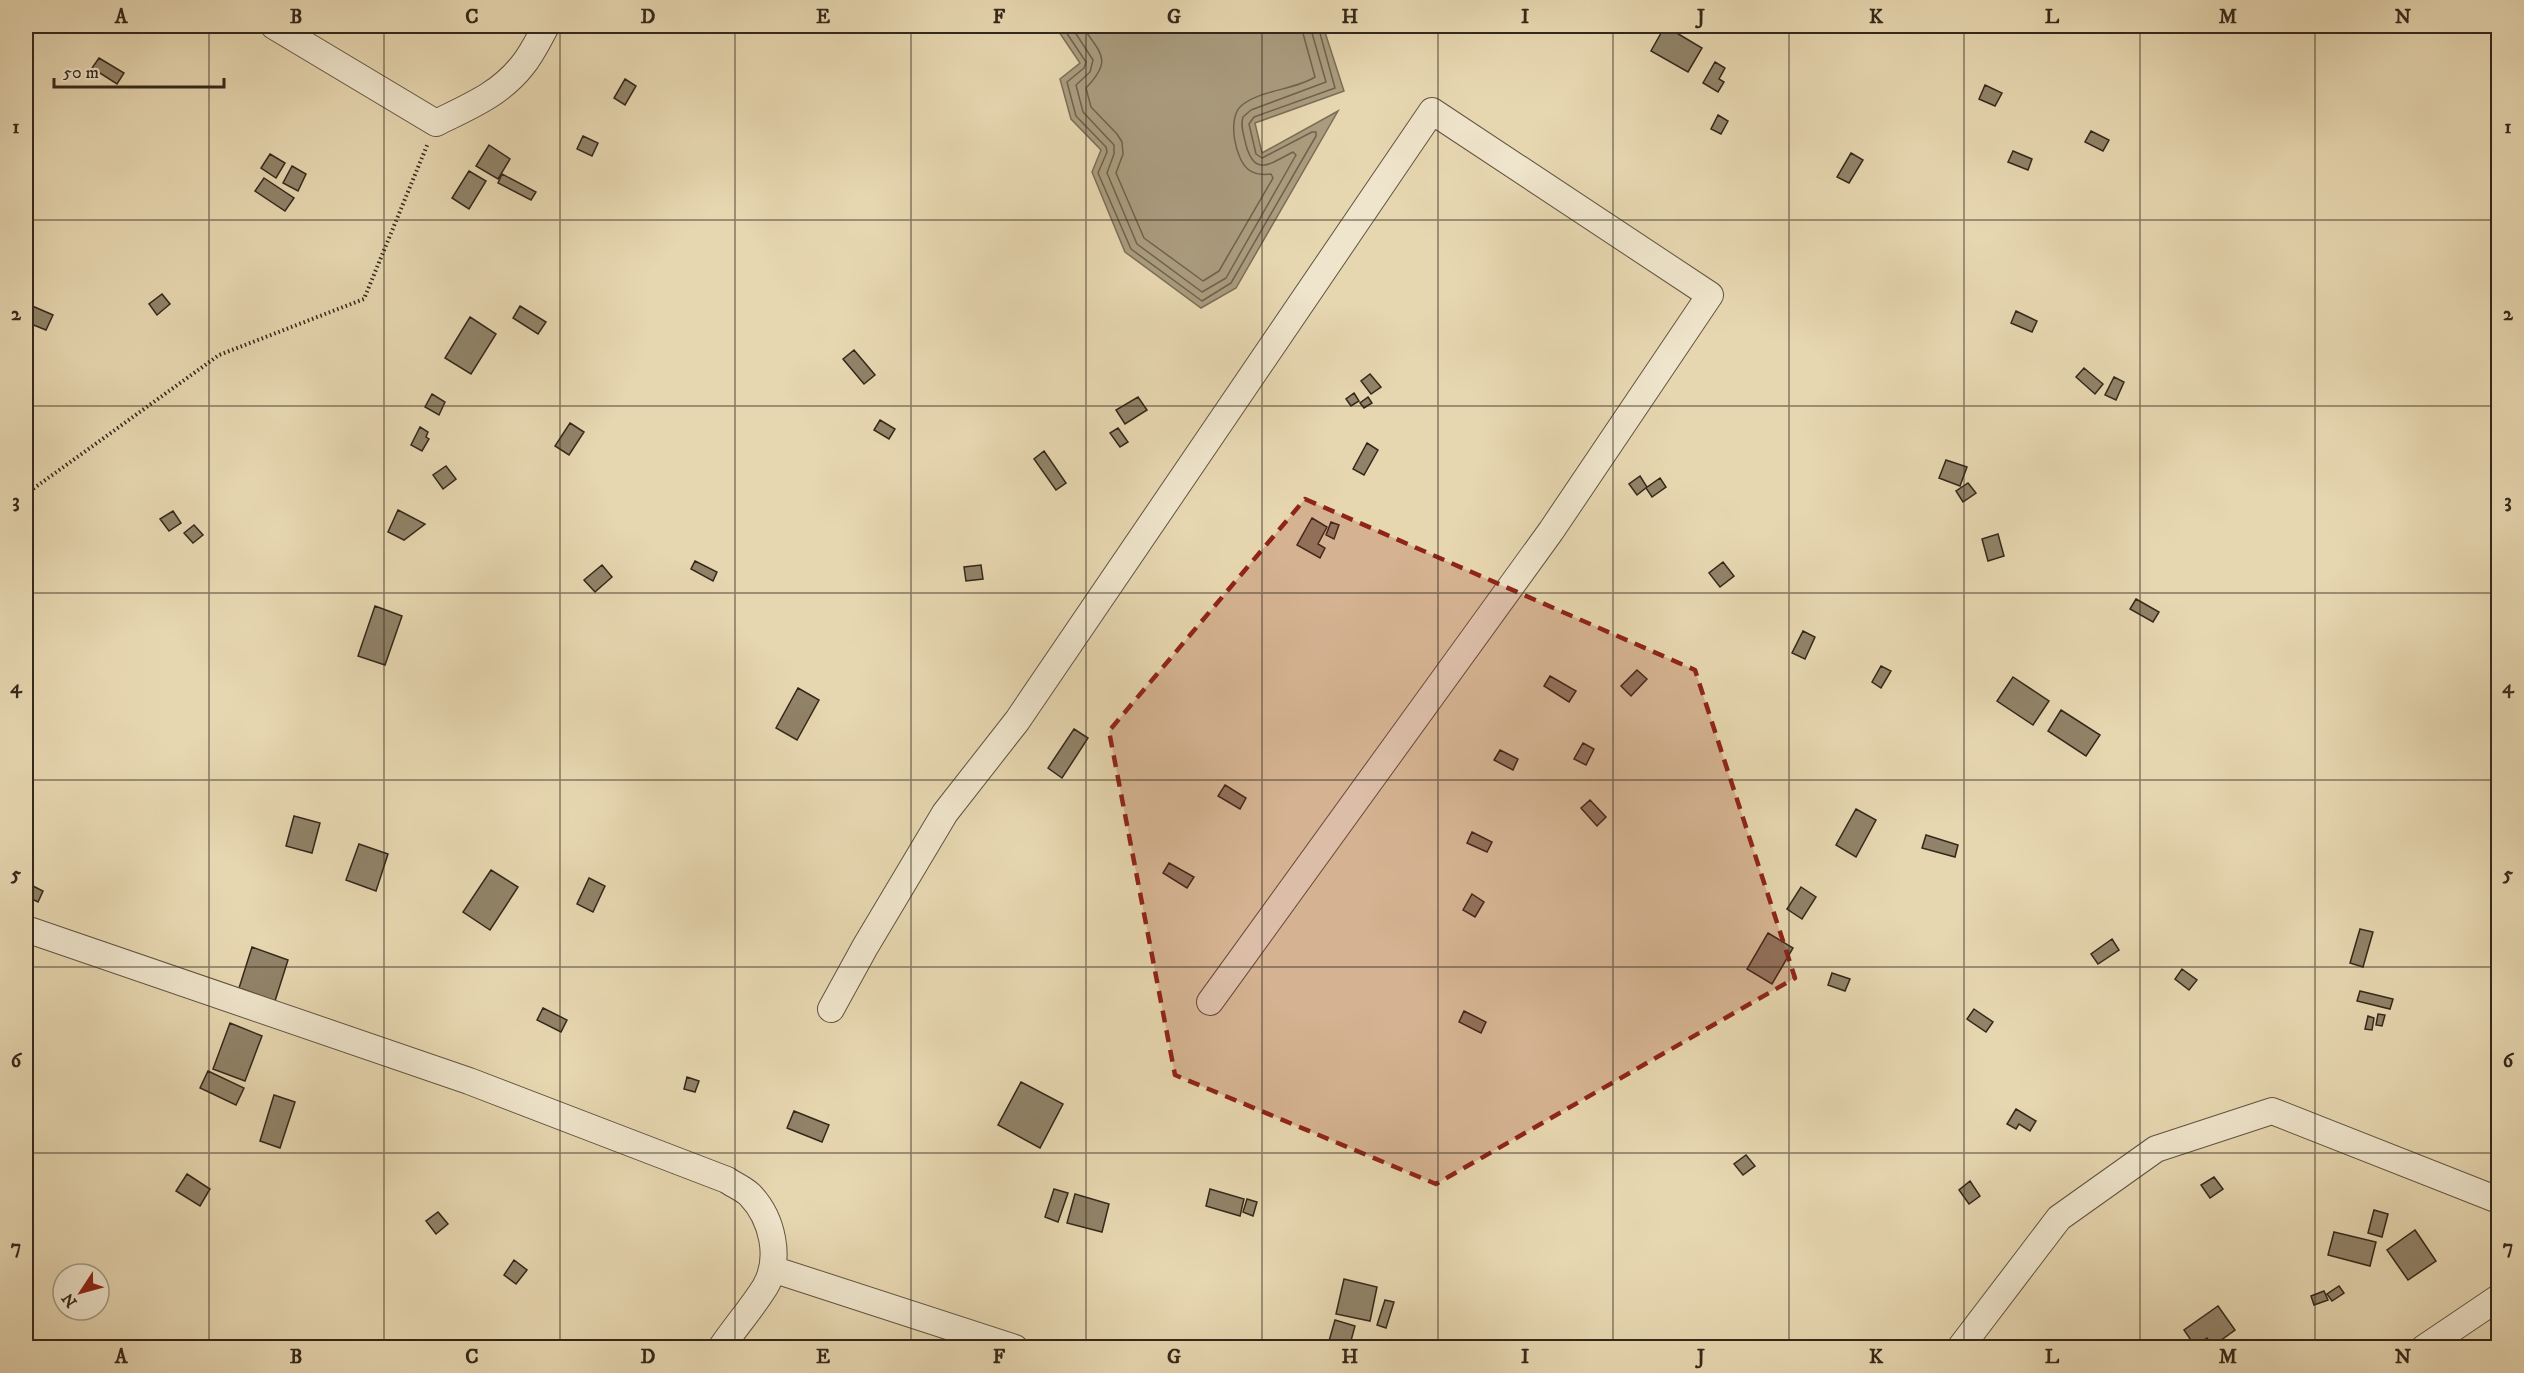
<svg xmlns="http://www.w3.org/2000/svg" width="2524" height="1373" font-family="'IM FELL DW Pica',serif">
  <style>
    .water { fill: #aa9c7e; stroke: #7b6e56; stroke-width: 1.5 }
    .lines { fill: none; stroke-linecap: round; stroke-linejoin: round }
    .shore { stroke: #6f624c; stroke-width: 1.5 }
    .building { fill: #918369; stroke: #34281a; stroke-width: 1.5 }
    .minor-casing { stroke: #615440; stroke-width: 28 }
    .path { stroke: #34281a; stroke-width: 4; stroke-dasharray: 1.5 3; stroke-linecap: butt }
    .minor { stroke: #efe5cc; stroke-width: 26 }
    .marked { fill: #8f2418; fill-opacity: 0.2; stroke: #8f2418; stroke-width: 4.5; stroke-dasharray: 12 8; stroke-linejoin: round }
    .grid { fill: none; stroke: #34281a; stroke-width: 1.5; stroke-opacity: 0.55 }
    .neatline { fill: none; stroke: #34281a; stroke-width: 2 }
    .grid-label { font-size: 20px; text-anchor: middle; font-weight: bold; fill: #34281a }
  </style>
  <rect width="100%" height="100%" fill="#e7d7b1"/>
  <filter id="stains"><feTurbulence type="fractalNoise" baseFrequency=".00333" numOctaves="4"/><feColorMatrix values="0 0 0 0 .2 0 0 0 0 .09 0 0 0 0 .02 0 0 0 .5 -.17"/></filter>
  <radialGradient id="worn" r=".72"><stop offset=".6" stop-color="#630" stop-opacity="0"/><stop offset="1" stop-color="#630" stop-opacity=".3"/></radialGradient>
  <path class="water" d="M1055,26H1323L1344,91L1255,123L1262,153L1338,111L1236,288L1201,308L1125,252L1092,172L1101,150L1071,119L1060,79L1080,63Z"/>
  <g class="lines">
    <path class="shore" d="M1062,26L1086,62L1084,68L1067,82L1076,116L1106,147L1107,152L1098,173L1131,249L1202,301L1231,283L1316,136V132H1312L1262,158L1256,154L1249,124L1254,117L1335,88L1318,26
      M1071,26L1093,60L1090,72L1076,85L1083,112L1114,145V154L1107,173L1137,244L1202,292L1226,278L1296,155L1293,152C1271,163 1255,178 1246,145C1244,135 1240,126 1243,117L1251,110L1326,82L1310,26
      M1082,26C1101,54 1113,60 1086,88L1091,107L1117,134L1122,142L1123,154L1116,173L1144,238L1203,281L1219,271L1273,178L1271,174C1263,175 1256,175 1249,170C1235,160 1227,118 1241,106C1259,90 1295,90 1315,77L1301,26"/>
  </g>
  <path class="building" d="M1665,26L1702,48L1688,72L1651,51Z
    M99,58L124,73L117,84L92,68Z
    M1715,62L1725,68L1719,79L1724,82L1718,92L1703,83Z
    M625,79L636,86L625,105L614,98Z
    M1985,85L2002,93L1995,106L1979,99Z
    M1718,115L1728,121L1721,134L1711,129Z
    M2091,131L2109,140L2103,151L2085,142Z
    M583,136L598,143L592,156L577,149Z
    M489,145L510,159L498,179L476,166Z
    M2013,151L2032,159L2028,170L2008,162Z
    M1851,153L1863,160L1849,183L1837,177Z
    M270,154L285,163L276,178L261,168Z
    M292,166L306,174L298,191L283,183Z
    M469,171L486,181L469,209L452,198Z
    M502,174L536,192L531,200L498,183Z
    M264,178L294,198L285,211L255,191Z
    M162,294L170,304L157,315L149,304Z
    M30,305L53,315L46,330L26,322Z
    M520,306L546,322L538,334L513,318Z
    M2016,311L2037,321L2032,332L2011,323Z
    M470,317L496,334L471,374L445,358Z
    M854,350L875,375L864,384L843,359Z
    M2084,368L2103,384L2095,394L2076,377Z
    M1370,374L1381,387L1371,394L1361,381Z
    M2114,377L2124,382L2116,400L2105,395Z
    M1354,393L1359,401L1351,406L1346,399Z
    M432,394L445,402L439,415L425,407Z
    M1138,397L1147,410L1125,424L1116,410Z
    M1368,397L1372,403L1364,408L1360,403Z
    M880,420L895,429L889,439L874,430Z
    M570,423L584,432L569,455L555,446Z
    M420,427L428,432L426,437L429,439L422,451L411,445Z
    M1118,428L1128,442L1120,447L1110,433Z
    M1367,443L1378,450L1364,475L1353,469Z
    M1044,451L1066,483L1056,490L1034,459Z
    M1946,460L1967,467L1960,486L1939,478Z
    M446,466L456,479L443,489L433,475Z
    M1640,476L1647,487L1637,495L1629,484Z
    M1660,478L1666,487L1652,497L1646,488Z
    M1968,483L1976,493L1963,502L1956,491Z
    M398,510L425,524L404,540L388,532Z
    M173,511L181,523L169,531L160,519Z
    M1312,518L1327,527L1318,544L1325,548L1320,558L1297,545Z
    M1331,522L1339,525L1334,539L1326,535Z
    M194,525L203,535L193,543L184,533Z
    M1998,534L2004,556L1988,561L1982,539Z
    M695,561L717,572L713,581L691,569Z
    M1723,562L1734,576L1720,587L1709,573Z
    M602,565L612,577L595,592L584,580Z
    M981,565L983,579L966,581L964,567Z
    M2136,599L2159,612L2153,622L2130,609Z
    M375,606L402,616L385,665L358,656Z
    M1803,631L1815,637L1805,659L1792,653Z
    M1881,666L1891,671L1881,688L1872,682Z
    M1637,670L1647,679L1631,696L1621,686Z
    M1550,676L1576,691L1569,702L1544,686Z
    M2013,677L2049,701L2033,725L1997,701Z
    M798,688L819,700L797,740L776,728Z
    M2061,710L2100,735L2086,756L2048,731Z
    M1074,729L1088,738L1062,778L1048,768Z
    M1583,743L1594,749L1586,765L1574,759Z
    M1500,750L1518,759L1513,770L1494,760Z
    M1225,785L1246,798L1240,809L1218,796Z
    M1590,800L1606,817L1597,826L1581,808Z
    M1856,809L1876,820L1856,857L1836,845Z
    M294,816L320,823L312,853L286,846Z
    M1472,832L1492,842L1487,852L1467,843Z
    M1926,835L1958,845L1955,857L1922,848Z
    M359,844L388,854L376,891L346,880Z
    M1169,863L1194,877L1187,888L1163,873Z
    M491,870L518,887L490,930L463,912Z
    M589,878L605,886L593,912L577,904Z
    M31,885L43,891L38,902L26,896Z
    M1801,887L1816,897L1802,919L1787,909Z
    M1472,894L1484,902L1475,917L1463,910Z
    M2360,929L2373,932L2363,967L2350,963Z
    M1768,933L1793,948L1772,984L1747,969Z
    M2112,939L2119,950L2098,964L2091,954Z
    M252,947L288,960L275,1001L239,988Z
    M2182,969L2197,980L2189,990L2175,979Z
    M1832,973L1850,979L1845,991L1828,985Z
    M2360,991L2393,999L2390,1009L2357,1001Z
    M543,1008L567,1020L561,1032L537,1020Z
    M1974,1009L1993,1022L1986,1032L1967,1019Z
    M1464,1011L1486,1022L1481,1033L1459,1022Z
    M2378,1014L2385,1015L2382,1026L2376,1025Z
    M2368,1016L2374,1018L2372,1030L2365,1029Z
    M230,1023L262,1036L245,1081L213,1069Z
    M208,1071L244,1088L236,1105L200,1088Z
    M687,1077L699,1081L695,1092L684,1089Z
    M1021,1082L1063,1104L1040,1148L998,1125Z
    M274,1095L295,1102L280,1148L260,1141Z
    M2016,1109L2036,1121L2030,1131L2019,1124L2016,1129L2007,1124Z
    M794,1111L829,1125L822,1142L787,1128Z
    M1746,1155L1755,1166L1743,1175L1734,1164Z
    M187,1174L210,1189L200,1206L176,1191Z
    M2214,1177L2223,1189L2210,1198L2201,1185Z
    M1970,1181L1980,1196L1969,1204L1959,1190Z
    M1054,1189L1068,1193L1058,1222L1045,1217Z
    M1210,1189L1244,1199L1240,1216L1206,1206Z
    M1075,1194L1109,1204L1102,1232L1067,1223Z
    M1247,1199L1257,1202L1253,1216L1243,1212Z
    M2374,1210L2388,1214L2382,1237L2368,1233Z
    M438,1212L448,1224L436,1234L426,1221Z
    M2415,1230L2436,1261L2408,1280L2387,1250Z
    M2334,1232L2376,1242L2370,1266L2328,1255Z
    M514,1260L527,1270L516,1284L504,1275Z
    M1344,1279L1377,1287L1370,1321L1336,1314Z
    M2339,1286L2344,1293L2332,1301L2327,1294Z
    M2324,1291L2328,1300L2314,1305L2311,1296Z
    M1385,1300L1394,1302L1386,1328L1377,1325Z
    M2218,1306L2235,1330L2213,1346L2207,1338L2195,1346L2184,1330Z
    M1335,1320L1355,1326L1349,1348H1327Z"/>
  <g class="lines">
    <defs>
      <path id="minor" d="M274,26L436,123C468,107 499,95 522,66C532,54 539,39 546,26
        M26,929L469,1081L727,1180C734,1185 744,1189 750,1195C772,1218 782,1258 765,1287C752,1308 735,1327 721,1348
        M831,1009L865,947L945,813L1017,721L1432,111L1710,295L1551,531L1210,1002
        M772,1269L1015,1348
        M1960,1348L2059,1218L2156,1149L2272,1111L2498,1200
        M2424,1348L2498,1298"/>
    </defs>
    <use href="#minor" class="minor-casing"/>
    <path class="path" d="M26,494L219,355L364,299L428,143"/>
    <use href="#minor" class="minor"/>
  </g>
  <path class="marked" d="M1305,499L1695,670L1795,978L1436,1184L1175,1075L1109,731Z"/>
  <path class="grid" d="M209,26V1348M384,26V1348M560,26V1348M735,26V1348M911,26V1348M1086,26V1348M1262,26V1348M1438,26V1348M1613,26V1348M1789,26V1348M1964,26V1348M2140,26V1348M2315,26V1348M26,220H2498M26,406H2498M26,593H2498M26,780H2498M26,967H2498M26,1153H2498"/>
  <rect width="2524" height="1373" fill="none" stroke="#e7d7b1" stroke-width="66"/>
  <g transform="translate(81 1292) rotate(234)"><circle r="28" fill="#efe5cc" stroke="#a49985" stroke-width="1.5"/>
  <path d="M0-4.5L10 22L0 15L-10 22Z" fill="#8f2418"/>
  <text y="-9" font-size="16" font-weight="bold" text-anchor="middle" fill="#34281a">N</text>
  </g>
  <path d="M54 78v9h170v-9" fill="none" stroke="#34281a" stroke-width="3"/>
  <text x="63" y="78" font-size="18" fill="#34281a" stroke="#efe5cc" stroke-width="4.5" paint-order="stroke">50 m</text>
  <rect x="33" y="33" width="2458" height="1307" class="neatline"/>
  <g class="grid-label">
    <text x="121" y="23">A</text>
    <text x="296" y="23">B</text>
    <text x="472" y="23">C</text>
    <text x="648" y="23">D</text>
    <text x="823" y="23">E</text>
    <text x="999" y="23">F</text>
    <text x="1174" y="23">G</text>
    <text x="1350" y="23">H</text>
    <text x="1525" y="23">I</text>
    <text x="1701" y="23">J</text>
    <text x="1876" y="23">K</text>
    <text x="2052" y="23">L</text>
    <text x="2228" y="23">M</text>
    <text x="2403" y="23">N</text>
    <text x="16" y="133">1</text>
    <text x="2508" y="133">1</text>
    <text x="16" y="320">2</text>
    <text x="2508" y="320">2</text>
    <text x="16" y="507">3</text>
    <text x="2508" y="507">3</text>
    <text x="16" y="693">4</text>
    <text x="2508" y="693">4</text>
    <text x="16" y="880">5</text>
    <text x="2508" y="880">5</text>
    <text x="16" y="1067">6</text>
    <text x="2508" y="1067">6</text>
    <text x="16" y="1253">7</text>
    <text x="2508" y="1253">7</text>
    <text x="121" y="1363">A</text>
    <text x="296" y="1363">B</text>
    <text x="472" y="1363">C</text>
    <text x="648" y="1363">D</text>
    <text x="823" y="1363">E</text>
    <text x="999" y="1363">F</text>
    <text x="1174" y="1363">G</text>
    <text x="1350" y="1363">H</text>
    <text x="1525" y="1363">I</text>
    <text x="1701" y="1363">J</text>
    <text x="1876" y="1363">K</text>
    <text x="2052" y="1363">L</text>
    <text x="2228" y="1363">M</text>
    <text x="2403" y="1363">N</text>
  </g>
  <rect width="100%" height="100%" filter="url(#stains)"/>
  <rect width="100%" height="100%" fill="url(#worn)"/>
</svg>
